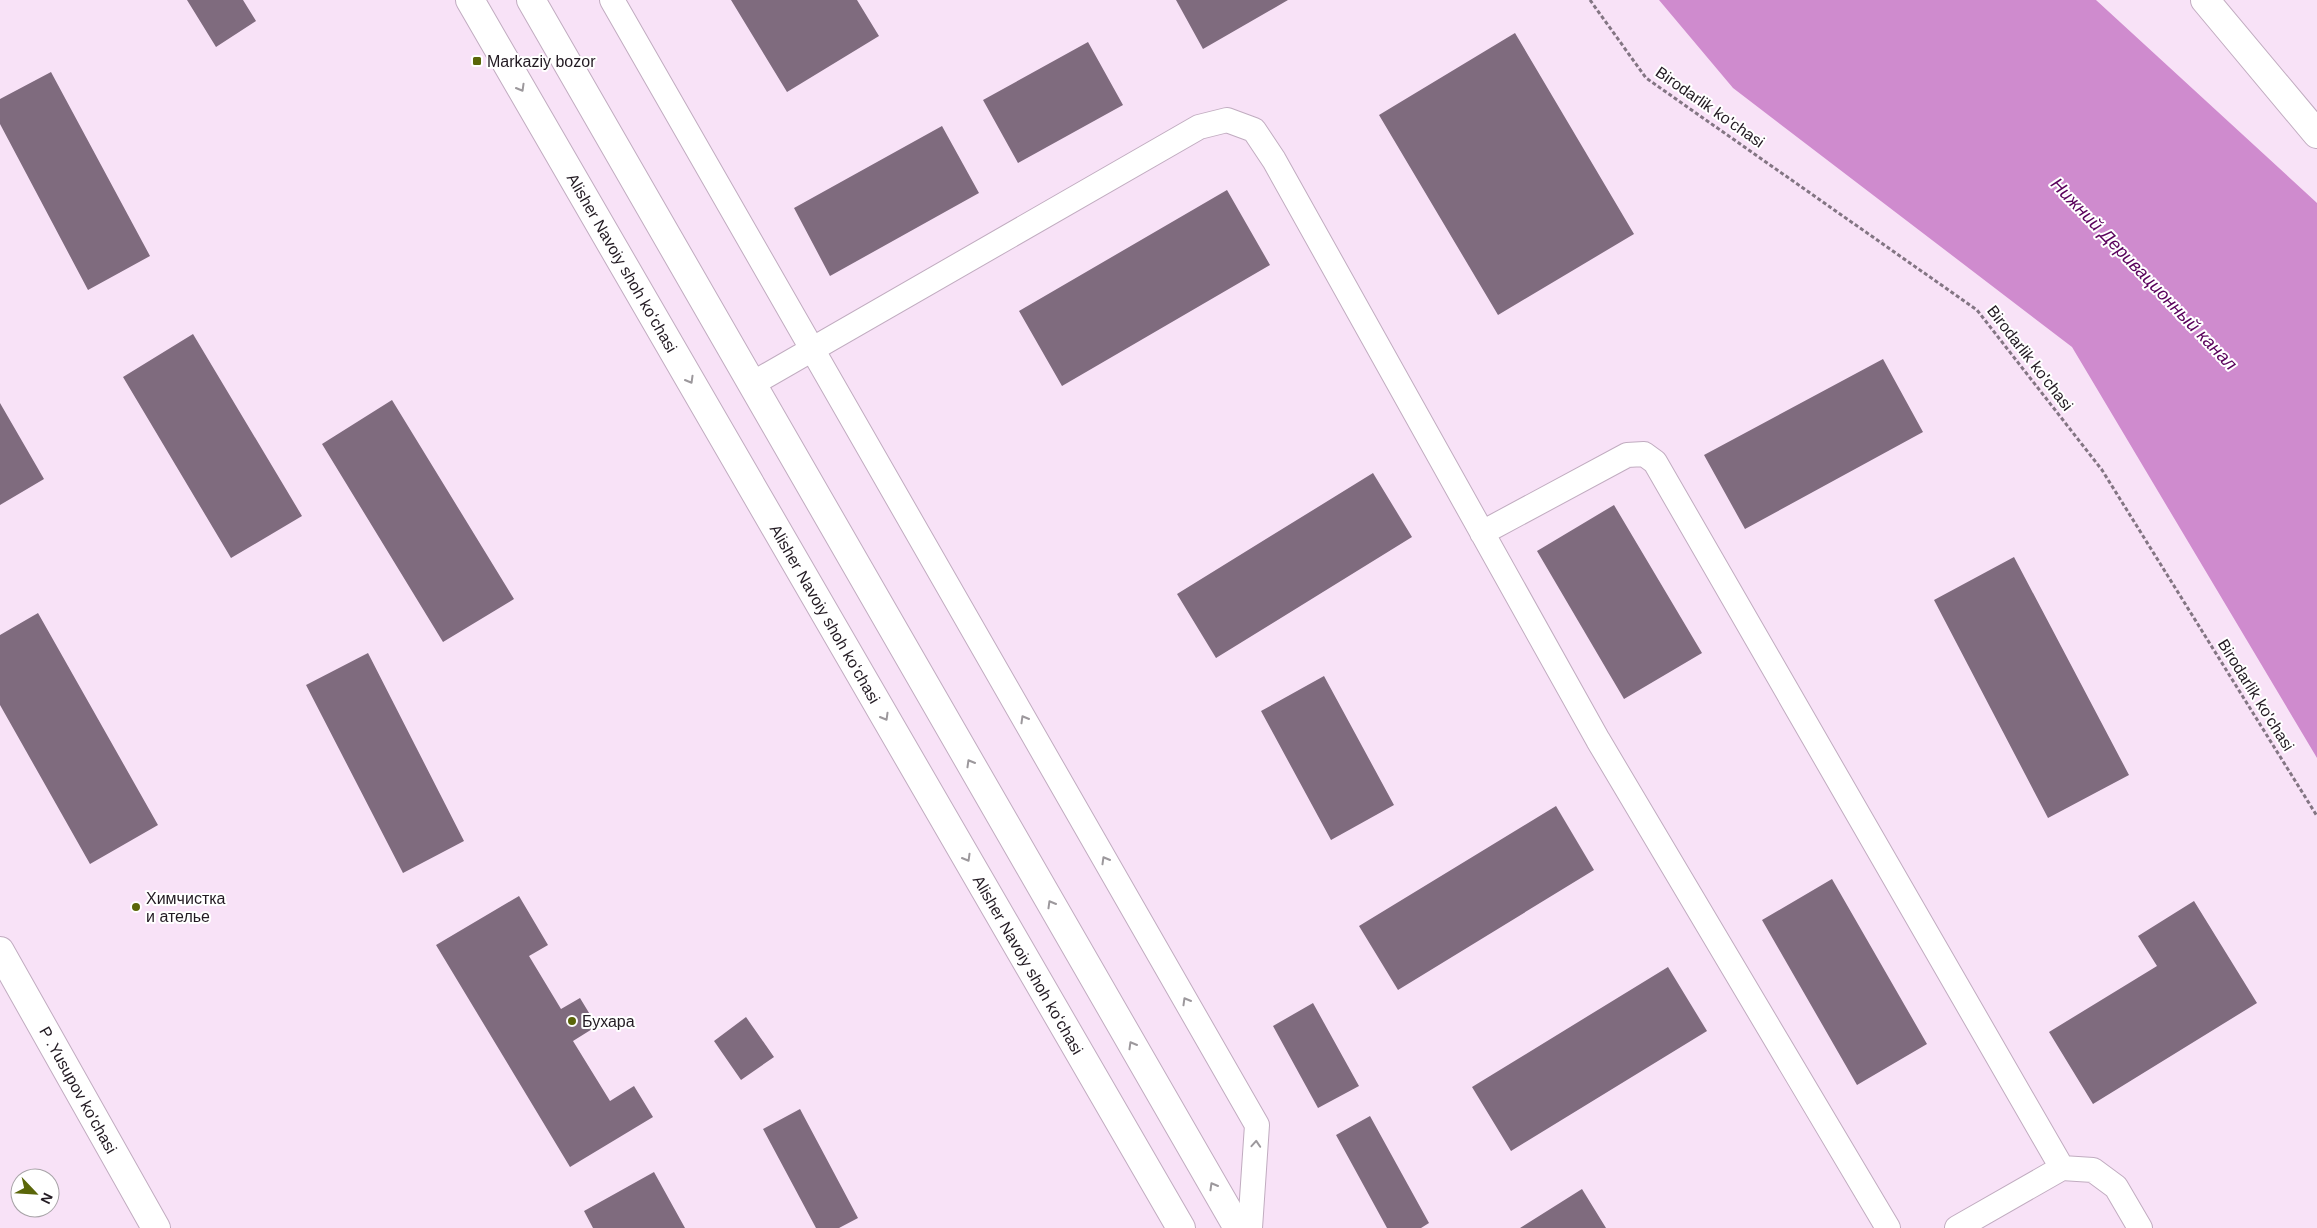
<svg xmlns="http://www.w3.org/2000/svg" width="2317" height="1228" font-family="Arial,sans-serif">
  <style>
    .water { fill: #cf8bce }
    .building { fill: #7f6b7e }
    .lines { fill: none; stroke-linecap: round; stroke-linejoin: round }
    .lane-casing { stroke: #c1acc0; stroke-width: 26 }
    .street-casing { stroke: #c1acc0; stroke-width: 30 }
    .primary-casing { stroke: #c1acc0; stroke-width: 30 }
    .path { stroke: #837583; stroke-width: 3; stroke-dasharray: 4 2.5; stroke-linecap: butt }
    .lane { stroke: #fff; stroke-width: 24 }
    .street { stroke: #fff; stroke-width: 28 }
    .primary { stroke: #fff; stroke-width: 28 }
    .oneway { stroke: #9c989c }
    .poi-dot { fill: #5a6609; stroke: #fff; stroke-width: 2 }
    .labels { text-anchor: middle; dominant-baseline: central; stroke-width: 4; stroke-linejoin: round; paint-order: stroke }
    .poi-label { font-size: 16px; fill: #221a22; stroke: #fff; text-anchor: start }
    .street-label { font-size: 16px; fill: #221a22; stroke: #fff }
    .water-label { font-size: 18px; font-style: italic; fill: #59015b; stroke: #fff }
  </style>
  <rect width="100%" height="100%" fill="#f8e2f7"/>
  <path class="water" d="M1659,0H2096L2317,203V758L2072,347L1733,88Z"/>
  <path class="building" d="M187,0H243L256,21L216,47Z
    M731,0H857L879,36L787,92Z
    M1176,0H1288L1203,49Z
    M1515,33L1634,234L1498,315L1379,115Z
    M1088,42L1123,105L1018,163L983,100Z
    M51,72L150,256L88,290L0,124V99Z
    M942,126L979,193L830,276L794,208Z
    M1227,190L1270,265L1062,386L1019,311Z
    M193,334L302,516L231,558L123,377Z
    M1883,359L1923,432L1745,529L1704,455Z
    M392,400L514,599L443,642L322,444Z
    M0,403L44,479L0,505Z
    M1373,473L1412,537L1216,658L1177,594Z
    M1614,505L1702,653L1624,699L1537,551Z
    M2014,557L2129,775L2048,818L1934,600Z
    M38,613L158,825L90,864L0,705V635Z
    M368,653L464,841L403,873L306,685Z
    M1324,676L1394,805L1331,840L1261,711Z
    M1556,806L1594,870L1398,990L1359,926Z
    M1832,879L1927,1044L1857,1085L1762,920Z
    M519,896L548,945L529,956L561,1009L580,998L597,1026L573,1041L610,1101L634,1086L653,1117L570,1167L436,945Z
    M2194,901L2257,1003L2093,1104L2049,1032L2157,966L2138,936Z
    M1668,967L1707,1031L1511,1151L1472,1087Z
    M1313,1003L1359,1086L1318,1108L1273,1026Z
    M746,1017L774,1057L741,1080L714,1041Z
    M800,1109L858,1218L839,1228H816L763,1129Z
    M1370,1116L1429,1223L1421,1228H1387L1336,1135Z
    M654,1172L685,1228H593L584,1211Z
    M1582,1189L1606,1228H1520Z"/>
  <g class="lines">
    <defs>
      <path id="lane" d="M612,0L1257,1125L1250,1228
        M752,384L1199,127L1227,120L1254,130L1274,160L1598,740L1888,1228
        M1482,533L1627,455L1644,454L1655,462L2062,1168
        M1957,1228L2062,1168L2093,1170L2116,1187L2140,1228"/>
      <path id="street" d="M2205,0L2317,134
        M0,951L156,1228"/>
      <path id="primary" d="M470,0L1181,1228
        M531,0L1238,1228"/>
    </defs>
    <use href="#lane" class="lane-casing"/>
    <use href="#street" class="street-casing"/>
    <use href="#primary" class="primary-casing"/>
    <path class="path" d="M1590,0L1646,78L1977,310L2102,470L2317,816"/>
    <use href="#lane" class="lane"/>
    <use href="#street" class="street"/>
    <use href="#primary" class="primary"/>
  </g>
  <defs><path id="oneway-chevron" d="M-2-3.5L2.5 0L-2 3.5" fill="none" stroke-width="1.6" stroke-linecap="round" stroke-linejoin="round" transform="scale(1.25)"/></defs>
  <g class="oneway">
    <use href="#oneway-chevron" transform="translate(521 88) rotate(60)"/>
    <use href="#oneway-chevron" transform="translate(690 380) rotate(60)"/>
    <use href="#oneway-chevron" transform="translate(885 717) rotate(60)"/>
    <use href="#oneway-chevron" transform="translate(1024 719) rotate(-120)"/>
    <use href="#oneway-chevron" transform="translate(970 763) rotate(-120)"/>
    <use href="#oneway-chevron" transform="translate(967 858) rotate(60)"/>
    <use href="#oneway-chevron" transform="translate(1105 860) rotate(-120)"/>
    <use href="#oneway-chevron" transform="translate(1051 904) rotate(-120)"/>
    <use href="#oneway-chevron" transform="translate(1186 1001) rotate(-120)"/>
    <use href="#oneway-chevron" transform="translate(1132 1045) rotate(-120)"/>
    <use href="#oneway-chevron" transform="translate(1256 1144) rotate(-86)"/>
    <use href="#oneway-chevron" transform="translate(1213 1186) rotate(-120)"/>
  </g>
  <g class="poi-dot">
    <rect x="472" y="56" width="10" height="10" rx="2.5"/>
    <circle cx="136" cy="907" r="5"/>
    <circle cx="572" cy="1021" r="5"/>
  </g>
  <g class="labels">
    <g class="poi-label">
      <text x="487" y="61">Markaziy bozor</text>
      <text x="146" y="898">Химчистка<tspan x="146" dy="18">и ателье</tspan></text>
      <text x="582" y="1021">Бухара</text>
    </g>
    <g class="street-label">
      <text transform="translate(1710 107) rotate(35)">Birodarlik ko'chasi</text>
      <text transform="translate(622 263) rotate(60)">Alisher Navoiy shoh koʻchasi</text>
      <text transform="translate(2030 358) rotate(52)">Birodarlik ko'chasi</text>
      <text transform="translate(825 614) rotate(60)">Alisher Navoiy shoh koʻchasi</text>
      <text transform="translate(2256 695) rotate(58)">Birodarlik ko'chasi</text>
      <text transform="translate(1028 965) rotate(60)">Alisher Navoiy shoh koʻchasi</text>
      <text transform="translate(78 1090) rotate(61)">P .Yusupov ko'chasi</text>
    </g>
    <g class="water-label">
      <text transform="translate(2144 274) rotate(46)">Нижний Деривационный канал</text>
    </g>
  </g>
  <g transform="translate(35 1193) rotate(115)"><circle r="24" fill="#ffffff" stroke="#a7a3a7"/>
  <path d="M0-4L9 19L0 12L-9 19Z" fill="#5a6609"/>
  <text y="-8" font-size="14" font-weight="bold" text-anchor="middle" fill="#221a22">N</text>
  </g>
</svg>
